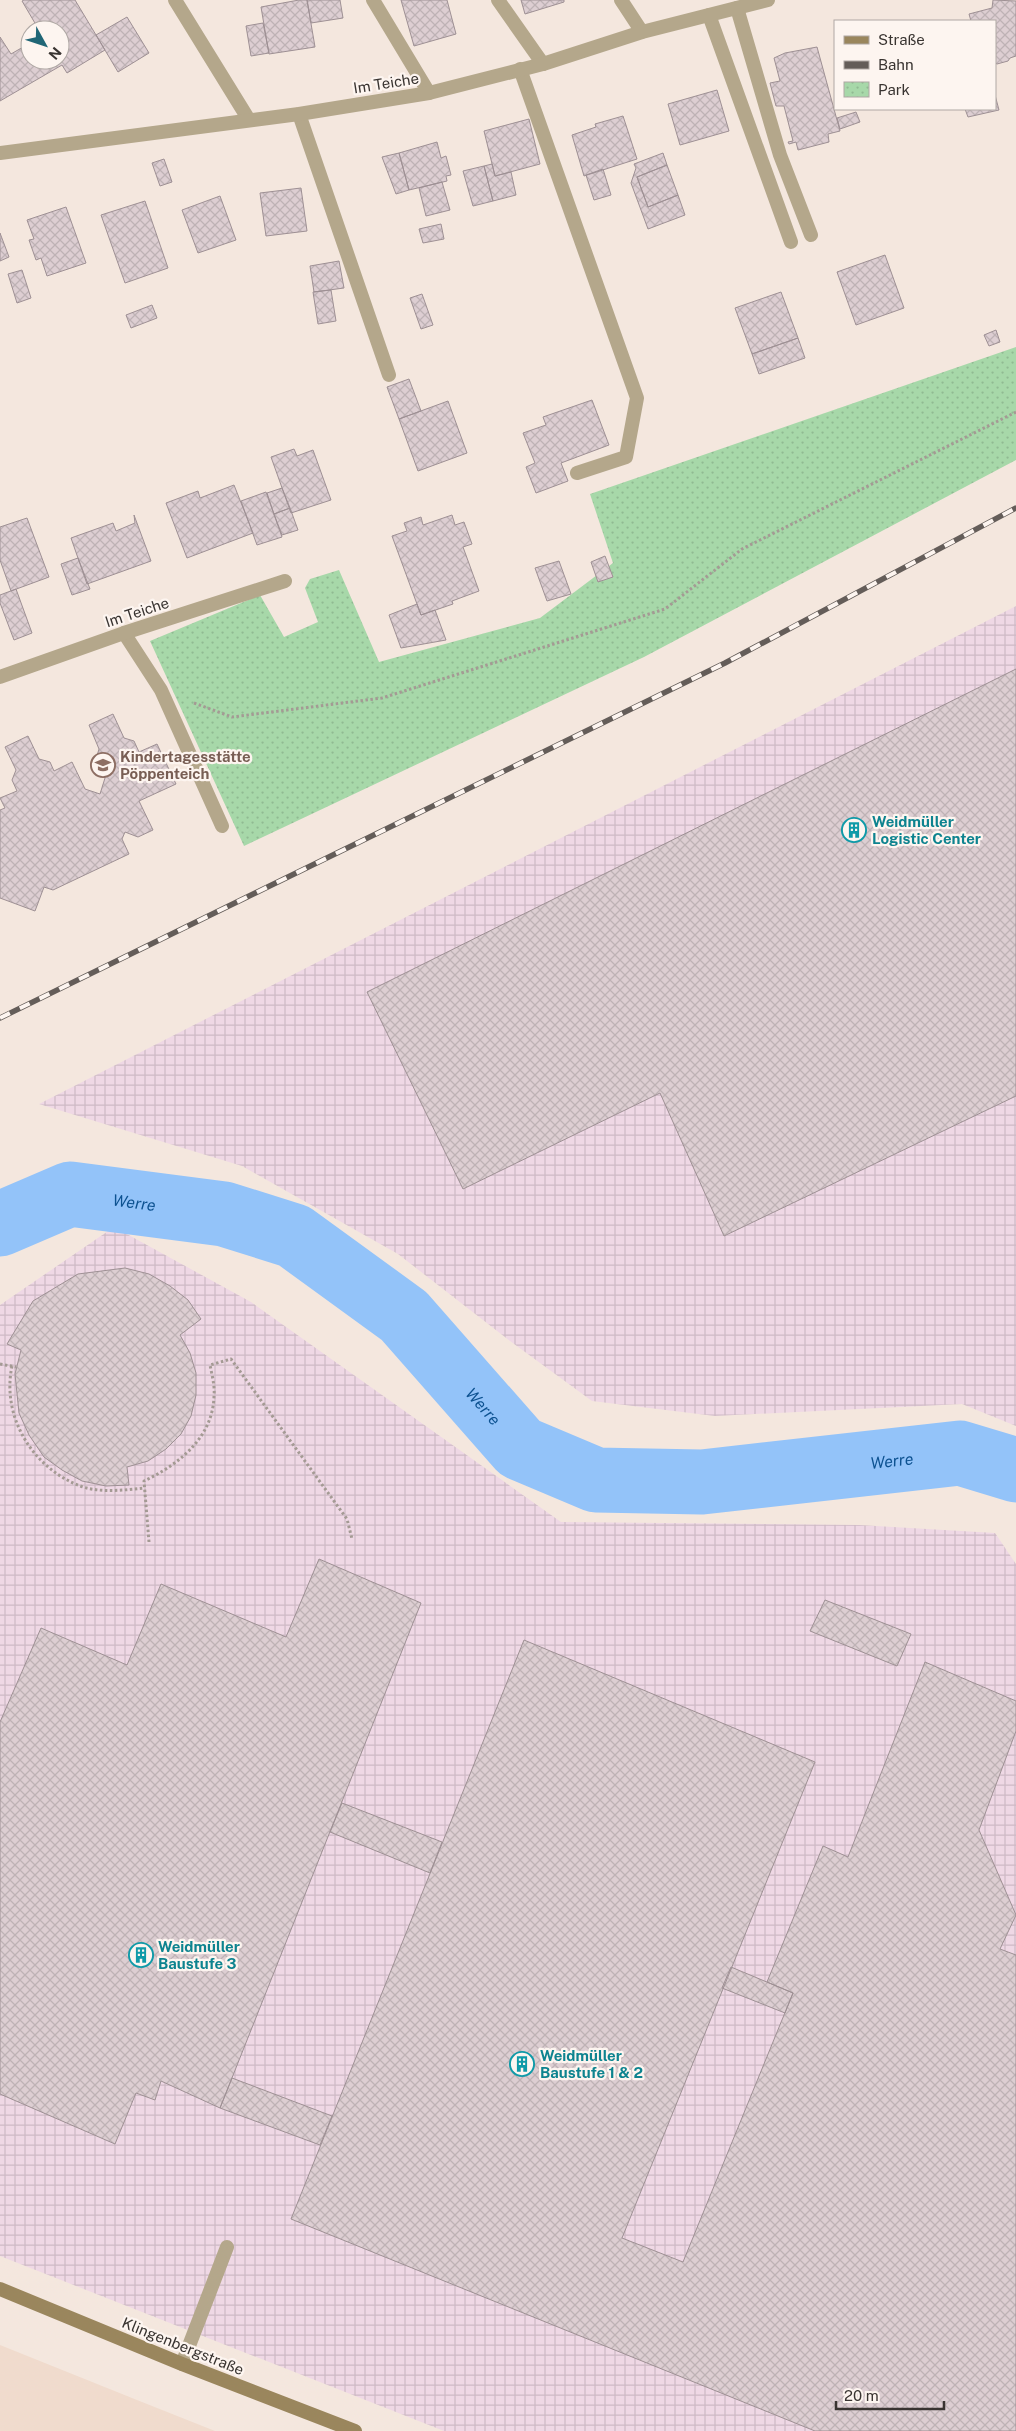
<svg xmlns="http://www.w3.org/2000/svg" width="1016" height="2431" font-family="'Public Sans',sans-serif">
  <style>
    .commercial { fill: #f0dbcd }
    .industrial { fill: url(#industrial-grid) }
    .park { fill: url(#park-dots) }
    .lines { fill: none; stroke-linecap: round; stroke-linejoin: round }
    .river { stroke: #93c3f9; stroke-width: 65 }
    .building { fill: url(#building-cross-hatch); stroke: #9e9094 }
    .path { stroke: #a49a94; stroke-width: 3; stroke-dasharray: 2.5 2.5; stroke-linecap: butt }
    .service { stroke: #b4a78b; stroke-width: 14 }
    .minor { stroke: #b4a78b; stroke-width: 14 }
    .secondary { stroke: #9a865d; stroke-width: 14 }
    .rail-casing { stroke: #645d59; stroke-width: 5.5 }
    .rail { stroke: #fdf5f0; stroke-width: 4; stroke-dasharray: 11; stroke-linecap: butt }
    .labels { text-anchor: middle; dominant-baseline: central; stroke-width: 4.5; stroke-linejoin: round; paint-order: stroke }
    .street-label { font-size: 15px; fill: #393431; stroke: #fdf5f0 }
    .education-label { font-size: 15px; font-weight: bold; fill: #785e54; stroke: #fdf5f0; text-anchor: start }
    .culture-label { font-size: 15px; font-weight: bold; fill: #0d838f; stroke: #fdf5f0; text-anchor: start }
    .water-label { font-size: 16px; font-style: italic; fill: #0d5291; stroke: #fdf5f0 }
  </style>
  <defs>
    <pattern id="industrial-grid" width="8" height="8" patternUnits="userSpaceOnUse" patternTransform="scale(1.25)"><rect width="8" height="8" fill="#efd8e5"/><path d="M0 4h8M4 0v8" fill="none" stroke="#cebac5"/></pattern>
    <pattern id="park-dots" width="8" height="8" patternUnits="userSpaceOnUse" patternTransform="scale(1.25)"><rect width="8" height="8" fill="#a7d8a9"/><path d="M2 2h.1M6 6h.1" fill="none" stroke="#90ba92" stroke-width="1.8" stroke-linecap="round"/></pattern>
    <pattern id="building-cross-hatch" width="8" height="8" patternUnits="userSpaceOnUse" patternTransform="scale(1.25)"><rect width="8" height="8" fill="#ddced2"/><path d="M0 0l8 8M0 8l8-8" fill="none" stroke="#beb2b5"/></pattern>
  </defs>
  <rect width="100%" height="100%" fill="#f4e7de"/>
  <path class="commercial" d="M0,2345L137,2400L215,2431H0Z"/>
  <path class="industrial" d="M1016,606V1426L962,1404L715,1416L592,1401L510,1341L398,1254L242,1166L39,1104Z
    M114,1227L251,1302L561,1522L859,1525L995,1533L1016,1564V2431H444L0,2256V1305Z"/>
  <path class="park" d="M1016,347V460L644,657L244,846L150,641L260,595L284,637L318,622L305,588L310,579L339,570L379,662L540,618L613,563L590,494Z"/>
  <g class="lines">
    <path class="river" id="s1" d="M0,1224L70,1194L224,1214L294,1236L404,1316L520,1448L596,1480L702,1482L960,1453L1016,1470"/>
  </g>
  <path class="building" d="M24,0H75L105,50L67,73L62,65L0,101V37L11,54L30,43V60H60V30H39L22,1Z
    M299,0H307L315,47L269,54L261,7Z
    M307,0H340L343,18L311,23Z
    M401,0H447L456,34L414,46Z
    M521,0H564V2L525,14Z
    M993,0L1016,1V56L1010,58L1008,61L997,64L995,63V21H971L969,14L992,8Z
    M127,17L149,53L118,72L96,35Z
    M263,23L269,53L251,56L246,26Z
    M817,47L840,131L828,134L829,142L798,150L796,142L789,144L788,142L793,141L784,106H776L770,83L780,81L774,58L785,53Z
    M717,90L729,131L680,145L668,104Z
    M995,95L999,110L968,117L965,109H995Z
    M856,112L860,122L840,129L837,118Z
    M623,116L637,159L584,176L572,135L596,127L595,124Z
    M529,119L540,164L495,176L484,131Z
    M437,142L441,158L446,156L451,175L446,176L447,181L409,190L399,153Z
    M399,153L409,190L396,194L382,157Z
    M663,153L667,165L637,177L648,207L678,195L685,215L648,229L631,183L636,168L634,164Z
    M164,159L172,182L160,186L152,163Z
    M492,164L495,176L511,172L516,195L493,201L484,166Z
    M667,165L678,195L648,207L637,177Z
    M484,166L493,201L473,206L463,171Z
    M603,169L611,195L594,200L586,175Z
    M442,182L450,210L426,216L419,188Z
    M301,188L307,231L266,236L260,193Z
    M220,196L236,240L198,253L182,210Z
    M145,201L168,268L125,283L101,215Z
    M66,207L86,263L47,276L41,258L36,260L29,240L34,239L27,220Z
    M441,224L444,239L423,243L419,229Z
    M0,233L9,257L0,261Z
    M885,255L904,308L856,325L837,272Z
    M339,261L344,288L314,292L310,266Z
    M22,270L31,298L17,303L8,274Z
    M331,290L336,321L318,324L313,292Z
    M781,292L798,338L752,354L735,308Z
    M422,294L433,325L421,329L410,298Z
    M152,305L157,318L131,328L126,315Z
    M996,330L1000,342L989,346L984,335Z
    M798,338L805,358L759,374L752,354Z
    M409,379L421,411L399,419L387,387Z
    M592,400L609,445L561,463L568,481L536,493L526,467L535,463L523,433L546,425L543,417Z
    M448,401L467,453L418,471L399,419Z
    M294,449L297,456L313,450L331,500L291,513L271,457Z
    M234,485L253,533L187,558L166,503L198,491L200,498Z
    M282,488L290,508L274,514L267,493Z
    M266,492L282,537L257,545L241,501Z
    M290,508L298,530L282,535L274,514Z
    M134,515L151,561L87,584L71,538L113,523L116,531L135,523Z
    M452,515L455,525L464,522L472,544L463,547L479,591L452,601L453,604L421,615L392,536L407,531L404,523L421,517L423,525Z
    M27,518L49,577L11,591L0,560V527Z
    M605,556L613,577L598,582L591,562Z
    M78,558L90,589L72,595L61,564Z
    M559,561L571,594L547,601L535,568Z
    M16,589L32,633L14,640L0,603V595Z
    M417,604L421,615L435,610L446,640L401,648L389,615Z
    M1016,669V1096L724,1236L660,1093L463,1189L367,992Z
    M113,714L124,738L134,741L139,752L157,744L176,784L139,801L153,830L138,837L125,832L122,839L129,854L53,890L44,887L35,911L0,898V810L5,808L0,798L17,791L12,780L16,770L5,747L28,736L39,759L50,762L54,771L72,762L85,789L100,794L105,778L96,759L99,749L89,725Z
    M125,1268L149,1274L170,1286L188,1300L201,1319L180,1335L190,1353L196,1373V1395L191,1416L181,1434L166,1449L148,1461L127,1467L129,1485L106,1486L82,1481L62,1470L44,1457L29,1435L19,1413L15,1374L21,1350L7,1344L33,1301L78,1274Z
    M319,1559L421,1603L220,2108L161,2081L155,2100L136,2093L115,2144L0,2094V1722L41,1628L127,1665L161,1584L286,1637Z
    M825,1600L911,1634L897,1666L810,1631Z
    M524,1640L815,1762L622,2238L683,2262L793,1993L767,1982L823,1846L848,1857L925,1662L1016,1701V1731L979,1830L1016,1915L1000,1949L1016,1955V2431H815L291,2219Z
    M342,1803L442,1842L430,1873L330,1832Z
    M731,1967L793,1993L785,2013L722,1988Z
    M232,2078L332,2116L320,2145L220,2108Z"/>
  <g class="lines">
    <path class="path" d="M194,703L232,717L382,698L665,609L742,549L1016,412
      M0,1364L16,1367
      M12,1366C1,1418 34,1470 83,1487C103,1493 124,1490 144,1488
      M149,1542L144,1481C178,1465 213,1438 214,1396C215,1386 212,1375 210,1365L231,1359L347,1519L352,1539"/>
    <path class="service" d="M175,0L249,120
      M373,0L429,93
      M498,0L543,64
      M621,0L642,32
      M737,8L780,155L811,235
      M709,15L791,242
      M520,69L637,398L626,457L577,473
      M299,114L389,375
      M124,633L161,690L222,826
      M182,2364L227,2247"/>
    <path class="minor" d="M0,153L299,114L429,93L543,64L642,32L768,0
      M0,677L124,633L285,581"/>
    <path class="secondary" d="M0,2289L182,2364L355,2431"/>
    <defs>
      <path id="rail" d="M0,1018L725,663L1016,508"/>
    </defs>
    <use href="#rail" class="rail-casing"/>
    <use href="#rail" class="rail"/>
  </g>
  <defs>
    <symbol id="school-ring" viewBox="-11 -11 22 22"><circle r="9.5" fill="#fdf5f0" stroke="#8d6e63" stroke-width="1.5"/><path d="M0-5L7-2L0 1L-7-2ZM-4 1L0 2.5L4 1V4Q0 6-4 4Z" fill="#8d6e63"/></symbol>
    <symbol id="building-ring" viewBox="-11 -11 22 22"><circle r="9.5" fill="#fdf5f0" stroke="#0f9aa8" stroke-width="1.5"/><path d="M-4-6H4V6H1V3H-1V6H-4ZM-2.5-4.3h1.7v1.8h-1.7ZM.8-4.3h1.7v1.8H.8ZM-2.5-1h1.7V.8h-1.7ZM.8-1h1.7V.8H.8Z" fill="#0f9aa8"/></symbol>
  </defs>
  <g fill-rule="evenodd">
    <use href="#school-ring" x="89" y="751" width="28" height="28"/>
    <use href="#building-ring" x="840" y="816" width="28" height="28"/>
    <use href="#building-ring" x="127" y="1941" width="28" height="28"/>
    <use href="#building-ring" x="508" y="2050" width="28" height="28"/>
  </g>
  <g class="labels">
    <g class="street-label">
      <text transform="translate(386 83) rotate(-9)">Im Teiche</text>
      <text transform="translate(137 612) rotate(-18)">Im Teiche</text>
      <text transform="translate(183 2346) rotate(22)">Klingenbergstraße</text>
    </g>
    <g class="education-label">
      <text x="120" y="756">Kindertagesstätte<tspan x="120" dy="17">Pöppenteich</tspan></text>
    </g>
    <g class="culture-label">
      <text x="872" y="821">Weidmüller<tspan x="872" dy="17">Logistic Center</tspan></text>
      <text x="158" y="1946">Weidmüller<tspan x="158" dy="17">Baustufe 3</tspan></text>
      <text x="540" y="2055">Weidmüller<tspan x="540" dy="17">Baustufe 1 &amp; 2</tspan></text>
    </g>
    <g class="water-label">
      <text stroke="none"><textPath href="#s1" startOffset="141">Werre</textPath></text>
      <text stroke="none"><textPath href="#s1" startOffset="561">Werre</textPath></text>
      <text stroke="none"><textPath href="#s1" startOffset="996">Werre</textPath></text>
    </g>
  </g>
  <rect x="834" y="20" width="162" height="90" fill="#fdf5f0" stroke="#afa8a4"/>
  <rect x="844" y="36" width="25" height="8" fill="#9a865d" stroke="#afa8a4"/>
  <text x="878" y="45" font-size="15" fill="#393431">Straße</text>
  <rect x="844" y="61" width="25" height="8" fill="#645d59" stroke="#afa8a4"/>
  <text x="878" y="70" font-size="15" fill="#393431">Bahn</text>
  <rect x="844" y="82" width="25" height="15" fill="url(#park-dots)" stroke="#afa8a4"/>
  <text x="878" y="95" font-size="15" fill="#393431">Park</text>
  <g transform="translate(45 45) rotate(130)"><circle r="24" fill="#fdf5f0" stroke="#afa8a4"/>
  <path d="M0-4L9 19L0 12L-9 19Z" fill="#206676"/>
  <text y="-8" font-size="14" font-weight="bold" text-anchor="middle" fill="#393431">N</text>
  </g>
  <path d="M836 2401v8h108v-8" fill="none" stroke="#393431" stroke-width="2.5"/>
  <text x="844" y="2401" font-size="15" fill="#393431" stroke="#fdf5f0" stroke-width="4" paint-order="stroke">20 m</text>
</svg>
